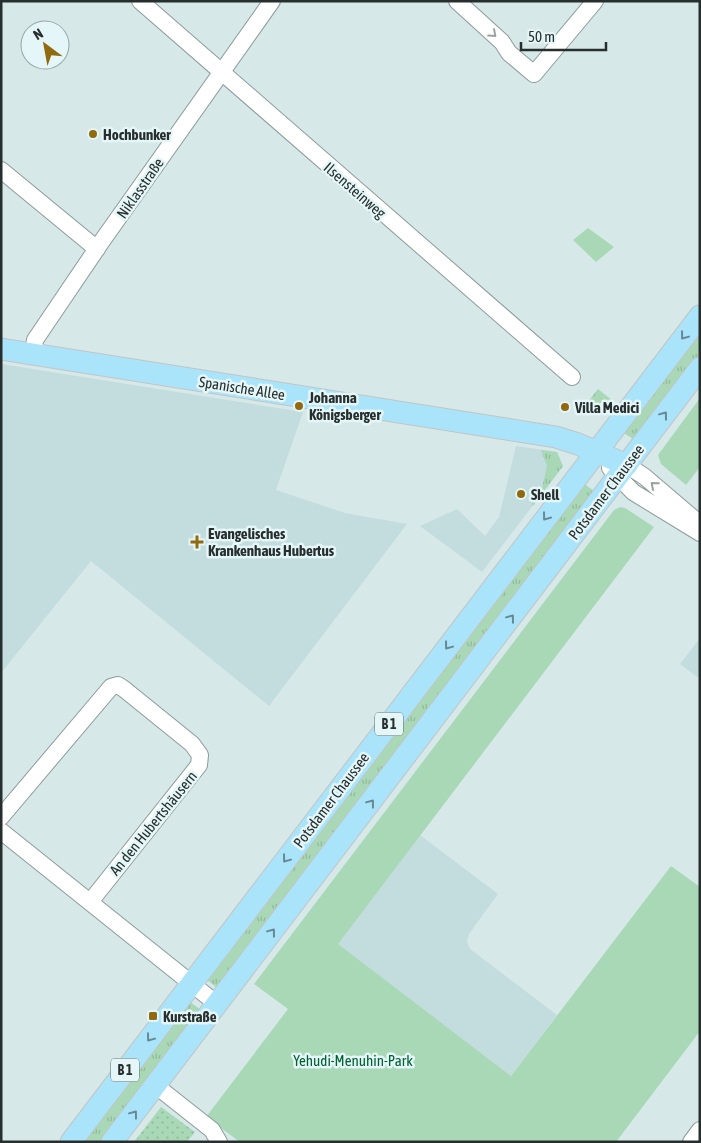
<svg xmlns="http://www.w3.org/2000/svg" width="701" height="1143" font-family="'Asap Condensed',sans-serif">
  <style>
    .built { fill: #c3dddf }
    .grass { fill: url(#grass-tufts) }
    .park { fill: #a9d8b6 }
    .garden { fill: url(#garden-dots) }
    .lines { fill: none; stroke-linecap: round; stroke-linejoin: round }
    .minor-casing { stroke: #8b9b9c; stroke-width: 18 }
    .major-casing { stroke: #c3c4c4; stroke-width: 23 }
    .minor { stroke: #fff; stroke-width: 16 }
    .major { stroke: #a9e4fa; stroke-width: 21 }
    .oneway { stroke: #9ea1a1 }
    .oneway2 { stroke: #688994 }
    .poi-dot { fill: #916a10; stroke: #e4f6f7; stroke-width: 2 }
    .labels { text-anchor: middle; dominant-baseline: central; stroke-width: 5; stroke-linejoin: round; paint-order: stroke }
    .shield { fill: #e4f6f7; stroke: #606a6a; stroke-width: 1 }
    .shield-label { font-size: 14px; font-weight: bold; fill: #272e2e }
    .poi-label { font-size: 15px; font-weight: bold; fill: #272e2e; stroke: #e4f6f7; text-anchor: start }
    .street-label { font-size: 15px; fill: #272e2e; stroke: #e4f6f7 }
    .park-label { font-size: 15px; fill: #006131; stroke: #e4f6f7 }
  </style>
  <defs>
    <pattern id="grass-tufts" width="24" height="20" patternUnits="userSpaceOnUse" patternTransform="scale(1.25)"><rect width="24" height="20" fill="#a9d8b6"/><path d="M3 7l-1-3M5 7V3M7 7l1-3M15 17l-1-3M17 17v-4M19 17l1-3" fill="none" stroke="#91ba9d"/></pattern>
    <pattern id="garden-dots" width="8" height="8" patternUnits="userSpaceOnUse" patternTransform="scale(1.25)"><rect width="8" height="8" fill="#a9d8b6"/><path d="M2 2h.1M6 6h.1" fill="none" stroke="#91ba9d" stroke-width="1.8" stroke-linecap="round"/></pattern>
  </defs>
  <rect width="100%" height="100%" fill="#d7e8e9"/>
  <path class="built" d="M1,364L303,412L276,490L345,513L407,524L269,706L91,561L1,673Z
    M516,446L557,452L563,466L482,572L420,526L457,509L485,536L499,517Z
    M700,638V679L680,664Z
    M420,835L498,894L469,934L467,942L470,949L557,1015L511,1076L337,944Z"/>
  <path class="grass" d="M700,324V360L638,442L619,430Z
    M598,389L613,401L612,402L609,401L605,405L607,408L602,415L587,403Z
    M541,450L557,452L563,466L533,506L531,502L542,488L547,466Z
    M579,480L598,494L221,991L203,977Z
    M186,999L204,1012L105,1142H77Z"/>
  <path class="park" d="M588,228L614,247L596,262L573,240Z
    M700,398V467L686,485L661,464L658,455Z
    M620,507L625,508L654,527L338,944L511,1076L671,866L700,887V1031L616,1142H240L206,1117L288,1009L254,984L614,510Z"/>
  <path class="garden" d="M161,1107L195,1132L187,1142H134Z"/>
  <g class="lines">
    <defs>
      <path id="minor" d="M140,1L572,377
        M457,1L502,42L509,53L534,74L595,1
        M1,170L97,249
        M33,354L35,340L102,241L272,1
        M627,465L645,477L700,524
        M610,468L633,492L700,533
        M1,817L111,687L118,685L124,689L192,744L200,755L199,765L90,902
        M1,831L217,1004
        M155,1085L212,1130L219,1142
        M691,1142L700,1130"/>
      <path id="major" d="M1,349L556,437L578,444L627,465
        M71,1142L700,316
        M112,1142L700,368"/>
    </defs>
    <use href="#minor" class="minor-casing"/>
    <use href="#major" class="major-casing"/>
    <use href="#minor" class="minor"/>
    <use href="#major" class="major"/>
  </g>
  <defs><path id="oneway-chevron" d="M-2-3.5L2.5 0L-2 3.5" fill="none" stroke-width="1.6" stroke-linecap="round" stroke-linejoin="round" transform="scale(1.25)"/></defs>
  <g class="oneway">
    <use href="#oneway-chevron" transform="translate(493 34) rotate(42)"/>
    <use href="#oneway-chevron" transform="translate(654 485) rotate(-139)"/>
  </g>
  <g class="oneway2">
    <use href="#oneway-chevron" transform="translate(684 336) rotate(127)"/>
    <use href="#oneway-chevron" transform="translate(664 415) rotate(-53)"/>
    <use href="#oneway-chevron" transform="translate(546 517) rotate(127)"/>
    <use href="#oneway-chevron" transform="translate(511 618) rotate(-53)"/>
    <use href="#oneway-chevron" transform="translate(448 646) rotate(127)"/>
    <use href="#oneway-chevron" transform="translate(371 803) rotate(-53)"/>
    <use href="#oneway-chevron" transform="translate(286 859) rotate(127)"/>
    <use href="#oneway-chevron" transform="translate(272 932) rotate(-53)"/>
    <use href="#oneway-chevron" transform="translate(150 1038) rotate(127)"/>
    <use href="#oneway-chevron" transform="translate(134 1114) rotate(-53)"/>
  </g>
  <g class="poi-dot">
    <circle cx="93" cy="134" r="5"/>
    <circle cx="299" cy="406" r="5"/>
    <circle cx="565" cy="407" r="5"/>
    <circle cx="521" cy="494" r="5"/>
    <path d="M194.5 534.5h5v5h5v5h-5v5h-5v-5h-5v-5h5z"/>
    <rect x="148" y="1011" width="10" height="10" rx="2.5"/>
  </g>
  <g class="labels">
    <g class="shield">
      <rect x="375" y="712.5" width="28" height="23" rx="4"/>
      <rect x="111" y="1058.5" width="28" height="23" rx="4"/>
    </g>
    <g class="shield-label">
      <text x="389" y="724">B 1</text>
      <text x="125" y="1070">B 1</text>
    </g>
    <g class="poi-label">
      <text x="103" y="134">Hochbunker</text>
      <text x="309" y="397">Johanna<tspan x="309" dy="17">Königsberger</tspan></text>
      <text x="575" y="407">Villa Medici</text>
      <text x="531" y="494">Shell</text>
      <text x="208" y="533">Evangelisches<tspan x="208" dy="17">Krankenhaus Hubertus</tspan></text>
      <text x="163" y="1016">Kurstraße</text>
    </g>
    <g class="street-label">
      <text transform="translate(140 188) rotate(-55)">Niklasstraße</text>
      <text transform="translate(355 190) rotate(41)">Ilsensteinweg</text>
      <text transform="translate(242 388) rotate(9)">Spanische Allee</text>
      <text transform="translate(606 492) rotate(-53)">Potsdamer Chaussee</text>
      <text transform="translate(331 800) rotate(-53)">Potsdamer Chaussee</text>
      <text transform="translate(153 823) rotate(-51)">An den Hubertshäusern</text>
    </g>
    <g class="park-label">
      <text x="353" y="1060">Yehudi-Menuhin-Park</text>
    </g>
  </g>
  <rect width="701" height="1143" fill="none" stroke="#272e2e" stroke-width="5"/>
  <g transform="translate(45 45) rotate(328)"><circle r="24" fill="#e4f6f7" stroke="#98a6a7"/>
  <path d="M0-4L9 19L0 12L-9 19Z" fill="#916a10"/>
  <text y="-8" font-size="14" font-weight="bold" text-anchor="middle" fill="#272e2e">N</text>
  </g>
  <path d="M521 42v8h85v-8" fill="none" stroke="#272e2e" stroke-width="2.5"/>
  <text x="528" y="42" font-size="15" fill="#272e2e" stroke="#e4f6f7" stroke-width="4" paint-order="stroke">50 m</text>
</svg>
